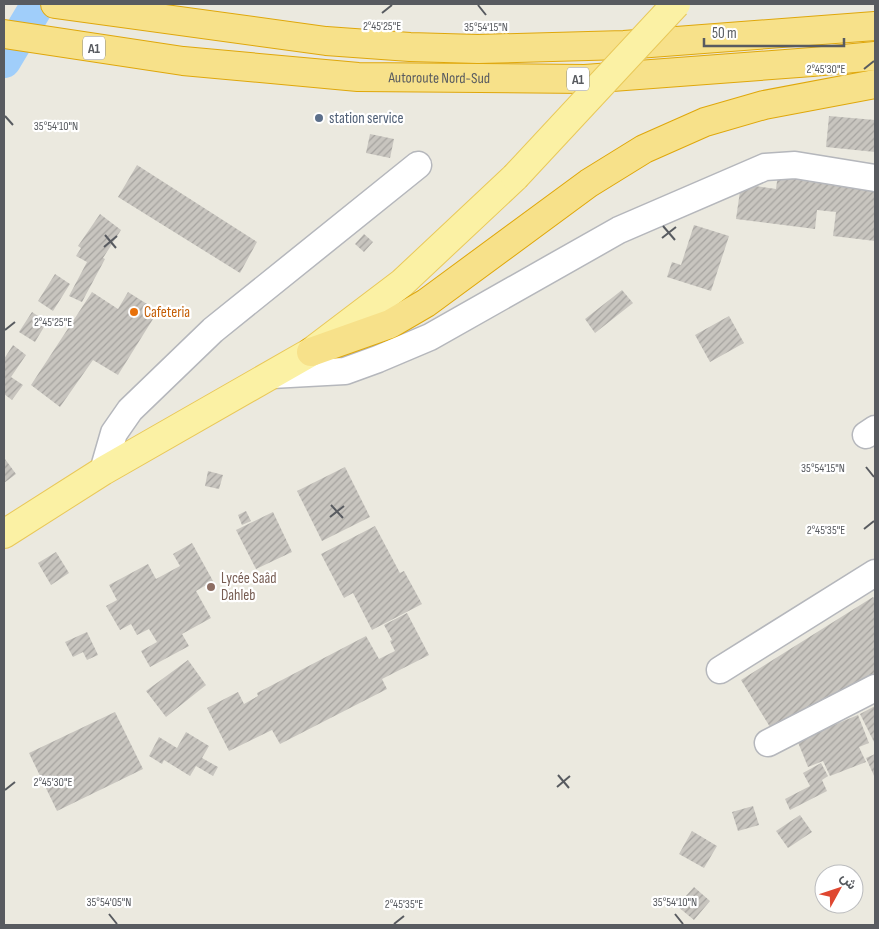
<svg xmlns="http://www.w3.org/2000/svg" width="879" height="929" font-family="'Sofia Sans Condensed',Vazirmatn,sans-serif">
  <style>
    .lines { fill: none; stroke-linecap: round; stroke-linejoin: round }
    .river { stroke: #a0cefa; stroke-width: 34 }
    .building { fill: url(#building-hatch) }
    .minor-casing { stroke: #b5b7bc; stroke-width: 29 }
    .major-casing { stroke: #e9c859; stroke-width: 30 }
    .highway-casing { stroke: #dfa70b; stroke-width: 30 }
    .minor { stroke: #fff; stroke-width: 26 }
    .major { stroke: #fbf1a4; stroke-width: 28 }
    .highway { stroke: #f7e18a; stroke-width: 28 }
    .major-bridge-casing { stroke: #e9c859; stroke-width: 30; stroke-linecap: butt }
    .major-bridge { stroke: #fbf1a4; stroke-width: 28 }
    .ticks { fill: none; stroke: #585b60; stroke-width: 2 }
    .service-dot { fill: #5c6f8a; stroke: #fff; stroke-width: 2 }
    .food-dot { fill: #e8710a; stroke: #fff; stroke-width: 2 }
    .education-dot { fill: #8d6e63; stroke: #fff; stroke-width: 2 }
    .labels { text-anchor: middle; dominant-baseline: central; stroke-width: 4.5; stroke-linejoin: round; paint-order: stroke }
    .shield { fill: #fff; stroke: #8a8c90; stroke-width: 1 }
    .shield-label { font-size: 14px; font-weight: bold; fill: #585b60 }
    .street-label { font-size: 15px; fill: #585b60; stroke: #fff }
    .service-label { font-size: 15px; fill: #4e5e75; stroke: #fff; text-anchor: start }
    .food-label { font-size: 15px; fill: #c56008; stroke: #fff; text-anchor: start }
    .education-label { font-size: 15px; fill: #785e54; stroke: #fff; text-anchor: start }
    .ticks-label { font-size: 12px; text-anchor: middle; fill: #585b60; stroke: #fff; stroke-width: 4.5; stroke-linejoin: round; paint-order: stroke }
  </style>
  <defs>
    <pattern id="building-hatch" width="6" height="6" patternUnits="userSpaceOnUse" patternTransform="scale(1.25)"><rect width="6" height="6" fill="#c8c5bf"/><path d="M-1 1l2-2M0 6l6-6M5 7l2-2" fill="none" stroke="#a5a39f"/></pattern>
  </defs>
  <rect width="100%" height="100%" fill="#ebe9df"/>
  <g class="lines">
    <path class="river" d="M4,61L38,4"/>
  </g>
  <path class="building" d="M829,116L875,120V152L826,147Z
    M370,134L394,139L390,158L366,153Z
    M780,158L875,170V241L833,236L836,212L817,210L815,229L736,219L741,184L776,189Z
    M137,165L257,242L240,273L118,197Z
    M100,214L121,230L103,258L105,259L82,302L69,296L87,262L76,256L81,248L78,246Z
    M694,225L729,236L711,291L667,277L672,262L681,265Z
    M364,234L373,242L364,252L355,244Z
    M55,274L70,284L53,311L38,301Z
    M622,290L633,303L595,333L585,319Z
    M92,292L118,309L128,292L158,311L118,375L93,360L60,407L31,385Z
    M32,312L47,322L35,342L19,332Z
    M729,316L744,343L710,362L695,335Z
    M13,345L26,355L11,377L23,385L12,400L4,394V359Z
    M5,459L16,474L4,483V460Z
    M345,467L370,517L322,541L297,491Z
    M208,471L223,475L219,489L205,486Z
    M246,511L251,521L242,525L238,515Z
    M273,512L292,552L256,569L236,530Z
    M375,526L400,573L404,571L422,604L372,630L353,593L344,598L321,554Z
    M192,543L213,581L196,591L211,618L182,634L189,646L150,667L141,651L157,642L149,629L137,635L131,624L120,630L106,606L117,600L109,585L148,564L156,579L180,566L173,554Z
    M56,552L69,573L51,585L38,563Z
    M873,597L875,599V679L778,740L741,680Z
    M407,613L429,655L382,679L387,689L280,744L272,730L229,751L207,708L238,692L244,704L258,696L257,693L366,636L379,659L395,651L390,641L392,640L384,625Z
    M87,632L98,655L87,660L83,652L73,657L65,642Z
    M188,660L206,685L166,717L146,691Z
    M875,706V744L860,714Z
    M115,712L143,769L57,811L29,753Z
    M858,715L869,743L859,747L866,762L830,776L823,761L808,767L797,740Z
    M186,732L209,746L202,758L218,767L213,776L196,766L190,776L164,760L162,764L149,756L159,737L177,748Z
    M875,754V778L866,758Z
    M821,763L828,776L822,780L827,791L790,810L785,799L810,786L803,773Z
    M753,806L759,825L738,831L732,812Z
    M800,815L812,832L788,848L776,831Z
    M692,831L717,846L704,868L679,854Z
    M694,887L710,901L694,920L677,906Z"/>
  <g class="lines">
    <defs>
      <path id="minor" d="M271,375L345,371L378,359L430,337L619,230L765,167L795,165L875,178
        M866,435L875,429
        M103,471L114,433L130,410L213,330L418,165
        M720,670L875,573
        M768,743L875,688"/>
      <path id="major" d="M4,534L103,471L311,352L402,283L515,177"/>
      <g id="highway">
        <path d="M55,4L326,41L410,47L478,49L624,45L875,26"/>
        <path id="s1" d="M4,34L183,61L358,77L585,79L812,62L875,56"/>
        <path d="M311,352L390,324L426,303L589,183L644,149L705,122L764,105L875,84"/>
      </g>
    </defs>
    <use href="#minor" class="minor-casing"/>
    <use href="#major" class="major-casing"/>
    <use href="#highway" class="highway-casing"/>
    <use href="#minor" class="minor"/>
    <use href="#major" class="major"/>
    <use href="#highway" class="highway"/>
    <defs>
      <path id="major-bridge" d="M515,177L676,4"/>
    </defs>
    <use href="#major-bridge" class="major-bridge-casing"/>
    <use href="#major-bridge" class="major-bridge"/>
  </g>
  <path class="ticks" d="M478,5L486,15M382,13L392,5M864,69L874,61M5,116L13,125M663,226L675,240M105,235L116,248M662,238L676,227M104,247L117,236M5,330L15,322M866,467L874,477M331,505L343,518M330,517L344,506M864,529L874,521M558,775L569,788M557,787L570,776M5,790L15,782M109,914L117,924M675,914L683,924M394,924L404,916"/>
  <circle class="service-dot" cx="319" cy="118" r="5"/>
  <circle class="food-dot" cx="134" cy="312" r="5"/>
  <circle class="education-dot" cx="211" cy="587" r="5"/>
  <g class="labels">
    <g class="shield">
      <rect x="83" y="36.5" width="22" height="23" rx="4"/>
      <rect x="567" y="67.5" width="22" height="23" rx="4"/>
    </g>
    <g class="shield-label">
      <text x="94" y="48">A1</text>
      <text x="578" y="79">A1</text>
    </g>
    <g class="street-label">
      <text stroke="none"><textPath href="#s1" startOffset="438">Autoroute Nord-Sud</textPath></text>
    </g>
    <g class="service-label">
      <text x="329" y="118">station service</text>
    </g>
    <g class="food-label">
      <text x="144" y="312">Cafeteria</text>
    </g>
    <g class="education-label">
      <text x="221" y="578">Lycée Saâd<tspan x="221" dy="17">Dahleb</tspan></text>
    </g>
  </g>
  <g class="ticks-label">
    <text x="382" y="30">2°45'25"E</text>
    <text x="486" y="31">35°54'15"N</text>
    <text x="826" y="73">2°45'30"E</text>
    <text x="56" y="130">35°54'10"N</text>
    <text x="53" y="326">2°45'25"E</text>
    <text x="823" y="472">35°54'15"N</text>
    <text x="826" y="534">2°45'35"E</text>
    <text x="53" y="786">2°45'30"E</text>
    <text x="109" y="906">35°54'05"N</text>
    <text x="675" y="906">35°54'10"N</text>
    <text x="404" y="908">2°45'35"E</text>
  </g>
  <rect width="879" height="929" fill="none" stroke="#585b60" stroke-width="10"/>
  <g transform="translate(839 889) rotate(50)"><circle r="24" fill="#ffffff" stroke="#bcbdbf"/>
  <path d="M0-4L9 19L0 12L-9 19Z" fill="#df4730"/>
  <text y="-8" font-size="14" font-weight="bold" text-anchor="middle" fill="#585b60">ش</text>
  </g>
  <path d="M704 38v8h140v-8" fill="none" stroke="#585b60" stroke-width="2.5"/>
  <text x="712" y="38" font-size="15" fill="#585b60" stroke="#ffffff" stroke-width="4" paint-order="stroke">50 m</text>
</svg>
